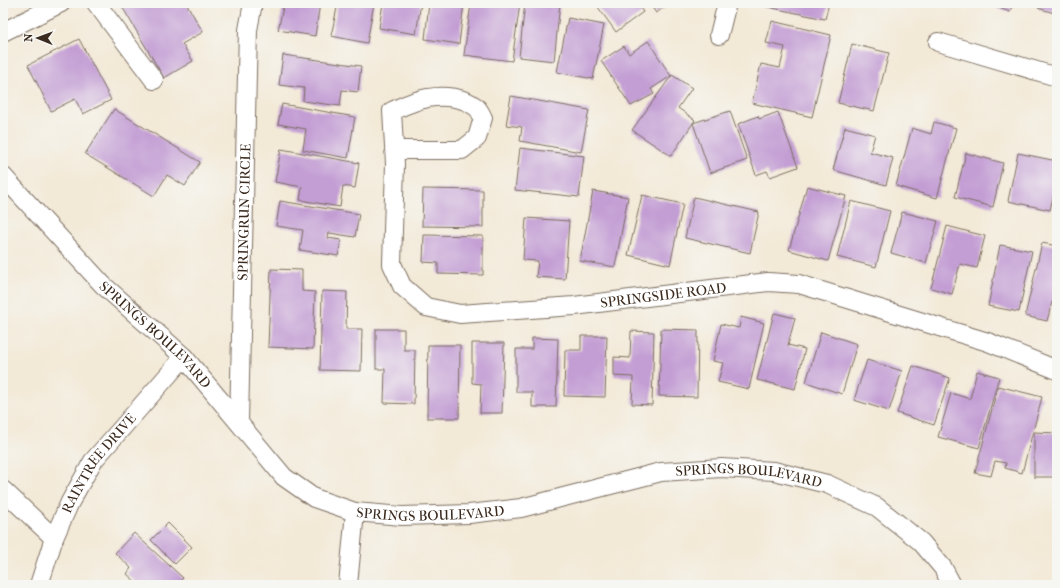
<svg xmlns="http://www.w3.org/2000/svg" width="1060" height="588" font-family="'IM FELL French Canon',serif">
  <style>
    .building { fill: #c39ed4 }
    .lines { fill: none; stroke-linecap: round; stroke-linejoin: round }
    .minor-casing { stroke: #7b6d5f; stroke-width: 20 }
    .minor { stroke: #fff; stroke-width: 18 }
    .labels { text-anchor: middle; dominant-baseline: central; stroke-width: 3.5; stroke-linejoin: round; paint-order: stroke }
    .street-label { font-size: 14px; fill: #3b2a1e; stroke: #f6f6f2 }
  </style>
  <rect width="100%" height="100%" fill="#f6f6f2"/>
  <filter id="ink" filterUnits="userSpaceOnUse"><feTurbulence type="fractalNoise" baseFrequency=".025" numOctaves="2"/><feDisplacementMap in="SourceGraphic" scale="8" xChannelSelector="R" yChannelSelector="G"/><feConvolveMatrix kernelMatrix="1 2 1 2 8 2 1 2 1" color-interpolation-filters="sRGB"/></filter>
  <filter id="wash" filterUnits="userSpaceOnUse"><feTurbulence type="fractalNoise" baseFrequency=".012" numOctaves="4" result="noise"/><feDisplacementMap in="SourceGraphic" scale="16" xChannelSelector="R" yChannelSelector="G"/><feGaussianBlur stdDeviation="0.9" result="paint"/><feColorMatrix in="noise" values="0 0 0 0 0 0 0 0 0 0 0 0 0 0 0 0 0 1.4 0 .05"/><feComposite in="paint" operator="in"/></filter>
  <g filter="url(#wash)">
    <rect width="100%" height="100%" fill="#f3e9d7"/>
    <g id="blocks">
      <path class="building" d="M120,3H186L203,32L182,44L193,61L164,78Z
        M284,3H320L315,36L278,30Z
        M338,3H374L367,43L331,36Z
        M383,3H421L416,34L379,28Z
        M429,3H464L459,44L425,39Z
        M471,3H520L512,61L464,55Z
        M525,3H560L554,61L519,57Z
        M595,3H637L643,12L616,32Z
        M649,3H670L656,13Z
        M764,3H829L825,19L763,6Z
        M984,3H1013L1010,12Z
        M1040,3H1057V14L1038,8Z
        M568,18L604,25L593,79L557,72Z
        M772,21L831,35L812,117L752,103L761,64L780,68L785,47L766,43Z
        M79,39L111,100L83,114L75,99L51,111L28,65Z
        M648,41L671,76L651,89L654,94L631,106L601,61L624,46L629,54Z
        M852,44L889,53L874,111L838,103Z
        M283,55L361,66L358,92L342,90L340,106L303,101L304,88L279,85Z
        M672,75L692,88L678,108L695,120L671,156L632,130Z
        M511,96L589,110L581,152L520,141L522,127L506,125Z
        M282,104L355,117L348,158L303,150L306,129L278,124Z
        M114,109L200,162L185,186L167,175L154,196L85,154Z
        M730,111L747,160L710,173L693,123Z
        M778,112L798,167L770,177L767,171L756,175L738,124L758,116L759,119Z
        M934,122L956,128L937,198L896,186L912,128L931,134Z
        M845,127L875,135L870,152L893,158L886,185L833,170Z
        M520,148L584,156L579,197L515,190Z
        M281,149L359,163L355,188L343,186L340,207L300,200L302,187L275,182Z
        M966,153L1003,163L993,207L955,197Z
        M1018,153L1057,161V179L1050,210L1008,201Z
        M807,186L846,196L828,261L789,250Z
        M423,189L483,190V227L422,226Z
        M593,191L628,197L615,267L580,261Z
        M642,195L683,204L670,265L628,255Z
        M694,197L759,212L750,253L685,238Z
        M280,201L359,214L355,237L329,233L328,238L341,240L338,256L300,250L303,230L276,226Z
        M851,201L890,211L876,267L837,257Z
        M902,212L938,221L926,263L891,253Z
        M526,218L569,221L565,279L536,277L538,261L523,260Z
        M947,226L985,236L977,268L960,264L952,294L931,288Z
        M424,235L483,236V275L438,274V263L423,262Z
        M1042,243L1057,246V303L1052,302L1047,321L1025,316Z
        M1000,245L1032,251L1019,312L988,306Z
        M271,269L302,270V291L315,292L313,349L268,347Z
        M322,291L347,292L346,329H362L361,371L320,370Z
        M774,313L795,318L788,345L805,349L795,389L757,380Z
        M741,317L764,323L749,389L718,382L723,363L713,361L721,324L739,328Z
        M376,329H404V350H415L414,404L384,403L385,369H376Z
        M661,329L698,330L697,397L659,396Z
        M631,331L654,332L652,405L632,404L633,377L614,376V357L630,358Z
        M821,332L857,344L842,394L806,382Z
        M581,336H607L605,397L564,396L565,350H581Z
        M532,338L558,339L556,407H532V392H516V349H532Z
        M472,343H504L502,413H480L481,384L472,383Z
        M428,345H460L459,418H427Z
        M867,360L902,371L889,411L854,400Z
        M913,366L950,378L934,425L897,413Z
        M977,371L999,377L979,448L938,437L951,393L970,399Z
        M998,386L1042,397L1022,473L1005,468L1006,463L995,461L991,476L975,473Z
        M1034,432L1057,433V477H1034Z
        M168,523L192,547L175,564L151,540Z
        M134,533L183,578L177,585H137L138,584L127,574L131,568L115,553Z"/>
    </g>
  </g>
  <g filter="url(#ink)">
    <use href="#blocks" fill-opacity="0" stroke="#7b6d5f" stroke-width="1"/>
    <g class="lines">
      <defs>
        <g id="minor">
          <path d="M96,3L154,80"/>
          <path d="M3,32L61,3"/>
          <path d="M719,35L727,3"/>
          <path d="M938,42L1057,77"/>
          <path id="s1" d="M394,150H462L477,138L483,118C481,114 479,109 476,107C464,97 443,95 428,98C415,100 403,106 392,111L395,164L392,264L402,286L426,307L460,314L574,306L768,282L799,284L988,342L1057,370"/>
          <path id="s2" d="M3,176L103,285L184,357L284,477L314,498L355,512L402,516L469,514L521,508L661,472L721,468L774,471L827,484L877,507L921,542L943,568L952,585"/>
          <path id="s3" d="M239,422L248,30L253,3"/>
          <path d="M3,490L54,538"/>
          <path id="s4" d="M39,585L54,538L70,502L93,461L184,357"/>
          <path d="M348,585L355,512"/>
        </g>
      </defs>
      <use href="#minor" class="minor-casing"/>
      <use href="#minor" class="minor"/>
    </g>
  </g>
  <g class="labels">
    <g class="street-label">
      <text stroke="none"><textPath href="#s3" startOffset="210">SPRINGRUN CIRCLE</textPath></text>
      <text stroke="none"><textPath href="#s1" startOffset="658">SPRINGSIDE ROAD</textPath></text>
      <text stroke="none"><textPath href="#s2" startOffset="220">SPRINGS BOULEVARD</textPath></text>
      <text stroke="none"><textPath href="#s4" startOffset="137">RAINTREE DRIVE</textPath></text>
      <text stroke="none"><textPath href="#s2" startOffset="892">SPRINGS BOULEVARD</textPath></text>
      <text stroke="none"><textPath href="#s2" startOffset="568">SPRINGS BOULEVARD</textPath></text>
    </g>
  </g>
  <rect width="1060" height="588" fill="none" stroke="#f6f6f2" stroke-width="16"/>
  <g transform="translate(38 38) rotate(271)" stroke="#f6f6f2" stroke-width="3" paint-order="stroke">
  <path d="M0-3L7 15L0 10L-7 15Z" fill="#3b2a1e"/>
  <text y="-6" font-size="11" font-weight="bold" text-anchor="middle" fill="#3b2a1e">N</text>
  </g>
</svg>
